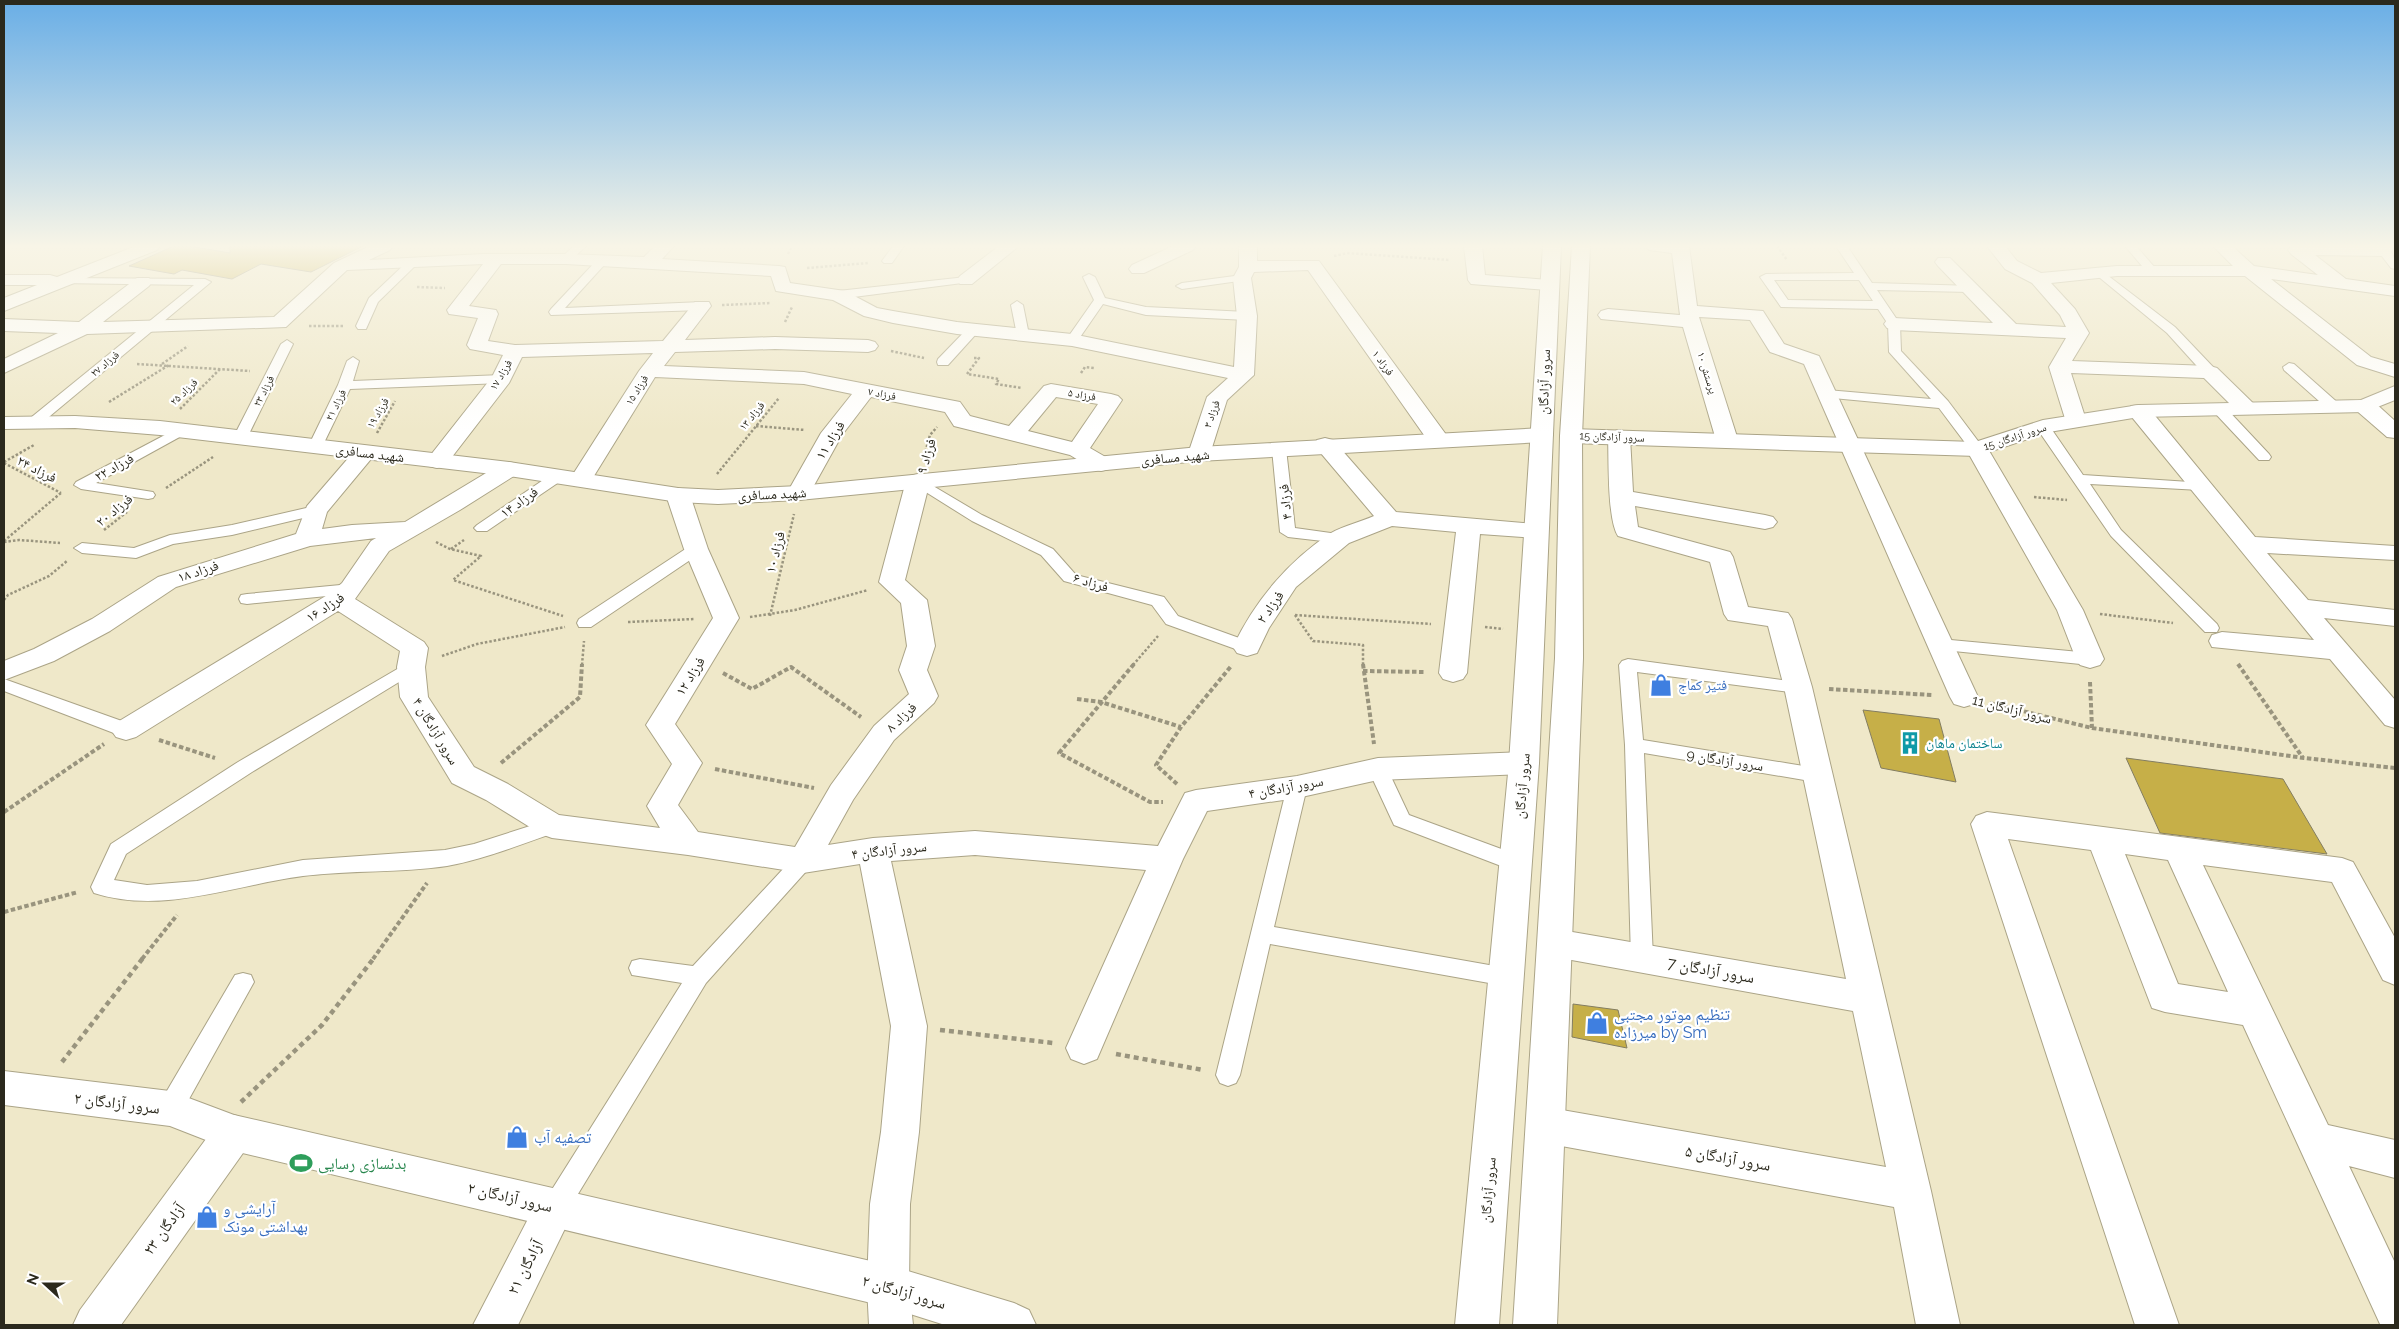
<svg xmlns="http://www.w3.org/2000/svg" width="2399" height="1329" font-family="Raleway,'Noto Naskh Arabic',sans-serif">
  <style>
    .building { fill: #c6af48; stroke: #837d61 }
    .lines { fill: none; stroke-linecap: round; stroke-linejoin: round }
    .service-casing { stroke: #aba487; stroke-width: 2 }
    .minor-casing { stroke: #aba487; stroke-width: 2 }
    .tertiary-casing { stroke: #aba487; stroke-width: 2 }
    .secondary-casing { stroke: #aba487; stroke-width: 2 }
    .path-far2 { stroke: #99947e; stroke-width: 2.5; stroke-dasharray: 2.5 2; stroke-linecap: butt }
    .path-far1 { stroke: #99947e; stroke-width: 4; stroke-dasharray: 4.5 2.5; stroke-linecap: butt }
    .path { stroke: #99947e; stroke-width: 4.5; stroke-dasharray: 5 4; stroke-linecap: butt }
    .service { fill: #fff; fill-rule: evenodd }
    .minor { fill: #fff; fill-rule: evenodd }
    .tertiary { fill: #fff; fill-rule: evenodd }
    .secondary { fill: #fff; fill-rule: evenodd }
    .labels { text-anchor: middle; dominant-baseline: central; stroke-width: 4.5; stroke-linejoin: round; paint-order: stroke }
    .far-street-label { font-size: 11px; fill: #2b291d; stroke: #fff }
    .street-label { font-size: 14px; fill: #2b291d; stroke: #fff }
    .shop-label { font-size: 14px; fill: #366cbe; stroke: #fff; text-anchor: start }
    .culture-label { font-size: 14px; fill: #0d838f; stroke: #fff; text-anchor: start }
    .near-street-label { font-size: 16px; fill: #2b291d; stroke: #fff }
    .near-shop-label { font-size: 16px; fill: #366cbe; stroke: #fff; text-anchor: start }
    .near-leisure-label { font-size: 16px; fill: #27864d; stroke: #fff; text-anchor: start }
  </style>
  <rect width="100%" height="100%" fill="#efe8c9"/>
  <path class="building" d="M174,246H189L230,253V246H363L311,272L261,264L232,279L182,270L174,274L129,266Z
    M1863,710L1939,719L1956,782L1881,768Z
    M2126,758L2283,779L2327,854L2160,833Z
    M1573,1004L1618,1010L1627,1048L1572,1037Z"/>
  <g class="lines">
    <defs>
      <path id="service" d="M574,246H586L570,261H562V257Z
        M893,246H904L892,263H884L882,261Z
        M1836,246H1847L1872,283L1974,286L1976,288L1974,290L1970,292L1877,290L1900,324L1901,351L1948,401L1984,449L1982,452H1972L1939,408L1822,397L1820,394L1822,391L1827,390L1931,399L1889,352L1888,324L1878,309L1781,307L1760,277L1766,274L1854,273ZM1774,280H1859L1873,301L1788,300Z
        M2125,246H2136L2156,269V273H2148Z
        M2384,248C2394,250 2395,261 2395,269L2391,268L2378,251Z
        M602,258L608,261L606,263L565,308L702,302L708,306L702,310L551,315L549,312L551,309L598,259Z
        M411,261L417,264L378,302L366,329H358L356,326L369,298L407,262Z
        M2098,268L2175,327L2215,369L2216,372L2215,375H2205L2167,333L2094,273L2092,271Z
        M1089,274L1095,277L1105,298L1146,307L1247,312L1253,316L1247,320L1146,315L1103,304L1076,343H1068L1066,340L1094,300L1083,277Z
        M1242,275L1248,278L1246,280L1182,289L1176,286L1182,283Z
        M966,277L972,280L970,282L838,299L832,295L838,291Z
        M63,278L205,279L211,282L38,426L33,427L26,423L28,420L194,285L59,283L57,281Z
        M1017,301L1023,305L1029,335L1023,339L1017,335L1011,305Z
        M973,326L979,330L977,333L948,365H938L937,362L938,359L969,327Z
        M287,340L293,344L247,438L245,441H235L233,438L281,344Z
        M353,357L359,361L353,381L502,375L509,379L502,383L350,389L322,447L320,450H310L308,447L338,385L347,361Z
        M2289,363L2294,364L2338,403L2340,406L2338,409H2328L2284,370L2283,367Z
        M2218,404L2223,405L2269,454L2271,457L2269,460H2259L2213,411L2211,408L2213,405Z
        M2043,423L2048,424L2083,475L2205,483L2207,486L2205,489L2200,490L2090,484L2121,530L2217,624L2219,628L2217,632H2205L2111,536L2036,427Z
        M180,427L185,428L187,431L185,434L96,483L153,492L155,495L153,498L148,499L81,489L74,485L76,482Z
        M1279,445L1286,449L1295,528L1345,535L1348,538L1345,541L1340,543L1288,537L1280,532L1272,449Z
        M557,473L564,477L562,480L487,531H477L474,528L477,525L552,474Z
        M918,477L982,515L1053,549L1076,575L1164,597L1178,616L1253,643L1256,647L1253,651H1241L1166,624L1152,605L1064,581L1041,555L972,521L913,484L911,481L913,478Z
        M315,506L320,508L323,511L320,514L232,535L173,544L136,558L82,553L74,548L82,543L134,548L170,535L232,525Z
        M696,544L704,549L702,552L591,627H579L577,623L579,619L690,546Z
        M351,584L357,585L359,589L357,593L247,604L241,603L239,599L241,595L247,594Z
        M1940,639L2090,653L2096,655L2099,659L2096,663L2090,665L1934,649L1931,645L1934,641Z
        M1628,659L1804,683L1807,687L1804,691L1798,693L1637,672L1643,740L1816,768L1823,770L1826,775L1823,780L1816,782L1644,753L1653,958L1650,964L1642,967L1634,964L1631,958L1625,745L1619,665L1622,661Z
        M411,661L417,663L420,667L417,671L252,772L126,854L114,880L147,885L197,881L303,860L445,850L474,844L552,819L559,821L562,826L559,831C522,844 485,859 447,866C400,873 350,870 303,876C234,885 163,915 94,893L91,887L111,844L238,762Z
        M4,679L133,725L135,730L133,735L126,736L119,735L4,691Z
        M1378,762L1385,764L1409,815L1523,857L1526,863L1523,869L1516,871L1509,869L1394,825L1368,769L1371,764Z
        M1297,780L1304,782L1307,787L1274,927L1506,968L1514,970L1517,977L1514,984L1506,986L1270,944L1240,1075L1236,1083L1228,1086L1220,1083L1216,1075L1287,787L1290,782Z
        M803,853L810,855L813,861L810,867L706,983L564,1217L555,1221L546,1217L542,1208L546,1199L682,983L632,975L629,968L632,961L640,959L693,966L796,855Z
        M243,973L251,975L254,982L179,1117L170,1120L161,1117L158,1109L161,1101L235,975Z"/>
      <path id="minor" d="M136,246H160L157,250L4,311V298L37,285H4V275H50L57,277Z
        M370,246H393L390,250L369,260L483,254H566L644,257L655,246H674L662,259L779,266L785,267L790,283L845,291L877,308L893,311L957,322L1072,334L1234,367L1237,316L1233,278L1239,267V246H1257V261H1319L1450,440L1447,445L1439,447L1431,445L1308,270L1254,272L1251,278L1257,316L1254,375L1227,400L1210,454L1207,459L1199,461L1191,459L1188,454L1207,397L1228,378L1072,346L957,334L893,323L864,316L833,300L776,291L771,276L566,264H501L469,306L496,310L498,314L488,341L515,345L663,341L695,302H709L711,306L685,340L775,337L868,340L875,342L878,346L875,350L868,352L775,349L675,352L664,366L804,372L960,402L970,416L1009,426L1044,386L1051,384L1111,394L1118,396L1122,400L1090,448L1109,459L1112,464L1109,469L1101,471L1093,469L1070,455L954,426L945,412L871,397L842,435L807,498L799,500L791,498L787,493L821,433L852,394L804,384L655,377L589,484L581,486L573,484L570,479L639,371L653,353L522,357L509,383L445,466L437,468L429,466L426,461L492,377L503,355L470,349L467,345L478,318L449,314L447,310L483,264L347,270L286,327L87,334L4,373V359L58,333L4,331V319L79,322L137,278H149L152,282L149,286L103,322L274,317L334,263ZM1056,397L1098,404L1072,442L1028,431Z
        M999,246H1019L972,284H960L957,280L960,276Z
        M1173,246H1196L1193,250L1144,273H1132L1129,269L1132,265Z
        M1464,246H1482L1485,275L1548,280L1554,281L1557,285L1554,289L1548,290L1471,284L1468,280Z
        M1646,246H1689L1697,306L1763,311L1784,344L1819,356L1978,697L1974,704L1964,707L1954,704L1950,697L1804,364L1770,352L1750,320L1699,317L1738,440L1735,445L1727,447L1719,445L1716,440L1683,327L1601,319L1598,315L1601,311L1608,309L1680,315L1672,253L1649,250Z
        M1987,246H2005L2017,261L2041,273L2117,266H2233L2213,246H2232L2254,266L2318,275L2291,254L2288,250L2291,246H2393L2390,255L2384,256L2315,255L2346,279L2395,286V296L2271,279L2371,357L2395,364V377L2357,365L2245,276H2117L2051,283L2075,309L2089,333L2072,361L2210,366L2217,368L2257,407L2254,412L2246,413L2238,412L2204,378L2071,373L2086,420L2083,425L2075,426L2067,425L2049,367L2066,338L1894,330L1887,328L1884,324L1887,320L1894,318L1993,323L1938,266L1935,262L1938,258H1950L2016,324L2066,327L2060,315L2032,283L2005,269Z
        M2365,400L2373,401L2395,421V438L2387,437L2357,411L2354,406L2357,401Z
        M2139,405L2147,406L2255,537L2395,546V560L2267,553L2308,600L2395,610V626L2324,618L2395,700V728L2385,725L2330,659L2212,647L2209,641L2212,635L2222,632L2314,640L2131,416L2128,411L2131,406Z
        M1619,430L1627,432L1630,437L1633,492L1765,515L1773,517L1777,522L1773,527L1765,529L1635,506L1638,527L1730,552L1733,557L1748,607L1788,613L1792,619L1812,687L1931,1191L1960,1325H1916L1894,1207L1545,1143L1531,1138L1526,1125L1531,1112L1545,1107L1886,1167L1853,1011L1555,957L1543,953L1538,943L1543,933L1555,929L1846,979L1784,687L1768,626L1728,620L1724,614L1710,562L1618,536C1607,519 1609,459 1608,437L1611,432Z
        M1325,438L1333,440L1396,512L1536,524L1545,526L1548,531L1545,536L1536,538L1480,534L1467,673L1463,679L1453,682L1443,679L1439,673L1456,532L1392,526L1349,543L1296,587L1269,628L1257,653L1247,656L1237,653L1233,647C1254,602 1288,561 1331,533C1343,526 1360,522 1374,516L1314,445L1317,440Z
        M1977,442L1985,444L1988,449L2083,610L2104,659L2100,665L2090,668L2080,665L2076,659L2057,610L1966,449L1969,444Z
        M365,446L373,448L376,453L327,512L322,529L352,525L405,522L501,464L509,462L517,464L520,469L517,474L460,510L389,551L355,599L424,642L428,648L425,667L428,697L474,767L508,784L559,815L660,828L647,806L672,764L646,725L713,618L684,549L666,495L670,490L678,488L686,490L690,495L708,549L739,618L675,724L702,763L678,805L698,832L795,847L831,785L874,726L909,694L899,670L907,646L901,603L879,582L906,481L910,476L918,474L926,476L930,481L905,580L927,600L935,646L927,670L938,696L934,703L894,740L853,800L828,845L873,838L975,831L1158,846L1185,793L1196,790L1297,776L1378,758L1524,752L1535,755L1539,763L1535,771L1524,774L1378,780L1297,798L1207,811L1183,859L1097,1059L1084,1064L1071,1059L1066,1048L1146,870L975,855L891,861L927,1026L919,1132L910,1204L909,1286L913,1325H869L867,1286L870,1204L881,1132L891,1026L860,864L803,873L688,855L552,838L541,834L486,800L452,783L400,697L397,667L400,651L338,611L136,737L126,740L116,737L111,730L116,723L329,594L342,583L371,541L376,538L310,546L176,587L110,631L54,661L4,680V661L34,649L92,619L158,577L296,534L307,506L357,448Z
        M1987,812L2342,858L2353,862L2395,938V985L2383,980L2332,882L2203,865L2328,1125L2395,1140V1178L2349,1166L2395,1263V1325L2380,1324L2243,1025L2165,1012L2152,1008L2091,850L2008,839L2179,1325H2135L1971,824L1976,816ZM2125,854L2168,860L2228,992L2178,984Z
        M234,1115L248,1120L253,1133L248,1146L121,1325H73L80,1310L220,1120Z
        M555,1188L569,1194L575,1208L518,1325H473L541,1194Z"/>
      <path id="tertiary" d="M2395,386V400L2365,412L2139,417L2049,432L1977,456L1571,443L1563,441L1560,436L1563,431L1571,429L1975,442L2043,420L2139,405L2361,400Z
        M75,416L160,421L509,462L678,488L718,490L799,486L1199,447L1542,428L1550,430L1553,435L1550,440L1542,442L1199,461L799,500L718,504L678,502L509,476L160,435L75,428L4,429V417Z
        M4,1071L170,1091L234,1115L888,1265L1014,1303L1029,1310L1036,1325H945L888,1307L234,1151L170,1126L4,1105Z"/>
      <path id="secondary" d="M1543,246H1561L1539,763L1499,1325H1455L1509,763Z
        M1572,246H1590L1582,436L1583,658L1557,1325H1513L1555,658L1560,436Z"/>
    </defs>
    <use href="#service" class="service-casing"/>
    <use href="#minor" class="minor-casing"/>
    <use href="#tertiary" class="tertiary-casing"/>
    <use href="#secondary" class="secondary-casing"/>
    <path class="path-far2" d="M1777,246L1787,260
      M788,254L792,246
      M1334,256L1347,253L1450,260
      M807,268L868,263
      M417,287L445,288
      M722,305L771,303
      M785,322L792,307
      M309,326H343
      M891,351L924,358
      M974,358H979L967,374L999,379L996,384L1022,388
      M137,364L250,371
      M162,364L188,346
      M1081,373L1085,367L1094,368
      M109,402L169,365
      M180,409L220,369
      M756,426L805,430
      M377,433L395,401
      M923,460L930,435L937,427
      M4,462L34,445
      M4,463L61,493
      M717,474L779,398
      M166,488L213,457
      M2034,497L2067,500
      M104,530L127,512
      M4,541L62,492
      M4,542L19,540L60,543
      M436,542L450,549L481,556L453,580L563,616
      M451,549L464,540
      M4,600L8,595L49,576L67,561
      M2100,614L2173,623
      M1295,615L1431,624
      M1295,615L1313,641L1363,645V665
      M770,616L794,514
      M750,617L795,610L868,590
      M628,622L694,619
      M1485,627L1503,629
      M442,656L477,644L565,627
      M582,665L584,641
      M1133,665L1158,636"/>
    <path class="path-far1" d="M1134,664L1059,753L1150,802H1163
      M1363,664L1374,744
      M2238,664L2303,758
      M1363,671L1425,672
      M723,673L752,689L791,667L861,717
      M2090,682L2092,728
      M1829,689L1932,695
      M1077,699L1101,702L1181,727
      M1990,703L2092,728L2304,758L2395,768
      M159,740L215,758
      M501,763L580,697L582,664
      M715,769L814,788
      M1177,784L1156,765L1181,727L1232,665
      M4,812L104,744
      M4,912L78,892
      M142,959L177,915
      M373,959L427,883"/>
    <path class="path" d="M940,1030L1053,1043
      M1116,1054L1203,1070
      M62,1062L143,958
      M241,1102L322,1025L374,958"/>
    <use href="#service" class="service"/>
    <use href="#minor" class="minor"/>
    <use href="#tertiary" class="tertiary"/>
    <use href="#secondary" class="secondary"/>
  </g>
  <linearGradient id="sky" x2="0" y2="1"><stop stop-color="#69aee6"/><stop offset="0.57" stop-color="#f8f5e7"/><stop offset="1" stop-color="#f8f5e7" stop-opacity="0"/></linearGradient>
  <rect width="2399" height="432" fill="url(#sky)"/>
  <defs>
    <symbol id="shop-bare" viewBox="-9 -9 18 18"><path d="M-5-2.5h2.3a2.7 3.5 0 0 1 5.4 0H5L5.5 6h-11ZM-1.5-2.5h3a1.5 2.3 0 0 0-3 0Z" fill="#3f7fe0" stroke="#fff" stroke-width="2.5" paint-order="stroke"/></symbol>
    <symbol id="building-bare" viewBox="-9 -9 18 18"><path d="M-4-6H4V6H1V3H-1V6H-4ZM-2.5-4.3h1.7v1.8h-1.7ZM.8-4.3h1.7v1.8H.8ZM-2.5-1h1.7V.8h-1.7ZM.8-1h1.7V.8H.8Z" fill="#0f9aa8" stroke="#fff" stroke-width="2.5" paint-order="stroke"/></symbol>
    <symbol id="stadium-bare" viewBox="-9 -9 18 18"><path d="M0-5a6.5 5 0 1 0 0 10a6.5 5 0 1 0 0-10ZM-3.5-1.8h7v3.6h-7Z" fill="#2e9e5b" stroke="#fff" stroke-width="2.5" paint-order="stroke"/></symbol>
  </defs>
  <g fill-rule="evenodd">
    <use href="#shop-bare" x="1645" y="669" width="32" height="32"/>
    <use href="#building-bare" x="1894" y="727" width="32" height="32"/>
    <use href="#shop-bare" x="1581" y="1007" width="32" height="32"/>
    <use href="#shop-bare" x="501" y="1121" width="32" height="32"/>
    <use href="#stadium-bare" x="285" y="1147" width="32" height="32"/>
    <use href="#shop-bare" x="191" y="1201" width="32" height="32"/>
  </g>
  <g class="labels">
    <g class="far-street-label">
      <text transform="translate(1383 363) rotate(54)">فرزاد ۱</text>
      <text transform="translate(105 364) rotate(-40)">فرزاد ۲۷</text>
      <text transform="translate(1707 373) rotate(73)">پرستش ۱۰</text>
      <text transform="translate(501 375) rotate(-59)">فرزاد ۱۷</text>
      <text transform="translate(637 390) rotate(-58)">فرزاد ۱۵</text>
      <text transform="translate(264 391) rotate(-63)">فرزاد ۲۳</text>
      <text transform="translate(184 392) rotate(-44)">فرزاد ۲۵</text>
      <text transform="translate(882 394) rotate(11)">فرزاد ۷</text>
      <text transform="translate(1082 395) rotate(10)">فرزاد ۵</text>
      <text transform="translate(336 405) rotate(-64)">فرزاد ۲۱</text>
      <text transform="translate(378 413) rotate(-60)">فرزاد ۱۹</text>
      <text transform="translate(1212 414) rotate(-70)">فرزاد ۳</text>
      <text transform="translate(752 416) rotate(-50)">فرزاد ۱۳</text>
      <text transform="translate(1612 437) rotate(2)">سرور آزادگان 15</text>
      <text transform="translate(2015 437) rotate(-18)">سرور آزادگان 15</text>
    </g>
    <g class="street-label">
      <text transform="translate(1544 382) rotate(-88)">سرور آزادگان</text>
      <text transform="translate(830 440) rotate(-58)">فرزاد ۱۱</text>
      <text transform="translate(370 453) rotate(7)">شهید مسافری</text>
      <text transform="translate(926 456) rotate(-73)">فرزاد ۹</text>
      <text transform="translate(1175 457) rotate(-5)">شهید مسافری</text>
      <text transform="translate(114 467) rotate(-29)">فرزاد ۲۲</text>
      <text transform="translate(37 469) rotate(27)">فرزاد ۲۴</text>
      <text transform="translate(772 494) rotate(-3)">شهید مسافری</text>
      <text transform="translate(519 502) rotate(-35)">فرزاد ۱۴</text>
      <text transform="translate(1285 502) rotate(-96)">فرزاد ۴</text>
      <text transform="translate(114 510) rotate(-39)">فرزاد ۲۰</text>
      <text transform="translate(775 552) rotate(-76)">فرزاد ۱۰</text>
      <text transform="translate(198 571) rotate(-18)">فرزاد ۱۸</text>
      <text transform="translate(1091 582) rotate(17)">فرزاد ۶</text>
      <text transform="translate(325 607) rotate(-33)">فرزاد ۱۶</text>
      <text transform="translate(1270 607) rotate(-55)">فرزاد ۲</text>
      <text transform="translate(690 676) rotate(-58)">فرزاد ۱۲</text>
      <text transform="translate(2012 709) rotate(14)">سرور آزادگان 11</text>
      <text transform="translate(901 717) rotate(-44)">فرزاد ۸</text>
      <text transform="translate(436 731) rotate(59)">سرور آزادگان ۴</text>
      <text transform="translate(1725 760) rotate(9)">سرور آزادگان 9</text>
      <text transform="translate(1522 786) rotate(-85)">سرور آزادگان</text>
      <text transform="translate(1286 787) rotate(-10)">سرور آزادگان ۴</text>
      <text transform="translate(889 850) rotate(-6)">سرور آزادگان ۴</text>
      <text transform="translate(1488 1190) rotate(-85)">سرور آزادگان</text>
    </g>
    <g class="shop-label">
      <text x="1678" y="685">فتیر کماج</text>
    </g>
    <g class="culture-label">
      <text x="1926" y="743">ساختمان ماهان</text>
    </g>
    <g class="near-street-label">
      <text transform="translate(1711 970) rotate(10)">سرور آزادگان 7</text>
      <text transform="translate(117 1103) rotate(7)">سرور آزادگان ۲</text>
      <text transform="translate(1728 1158) rotate(10)">سرور آزادگان ۵</text>
      <text transform="translate(510 1197) rotate(13)">سرور آزادگان ۲</text>
      <text transform="translate(164 1229) rotate(-54)">آزادگان ۲۳</text>
      <text transform="translate(525 1267) rotate(-63)">آزادگان ۲۱</text>
      <text transform="translate(904 1292) rotate(16)">سرور آزادگان ۲</text>
    </g>
    <g class="near-shop-label">
      <text x="1614" y="1014">تنظیم موتور مجتبی<tspan x="1614" dy="18">میرزاده by Sm</tspan></text>
      <text x="534" y="1137">تصفیه آب</text>
      <text x="223" y="1208">آرایشی و<tspan x="223" dy="18">بهداشتی مونک</tspan></text>
    </g>
    <g class="near-leisure-label">
      <text x="318" y="1163">بدنسازی رسایی</text>
    </g>
  </g>
  <rect width="2399" height="1329" fill="none" stroke="#2b291d" stroke-width="10"/>
  <g transform="translate(45 1284) rotate(291)" stroke="#ffffff" stroke-width="4" paint-order="stroke">
  <path d="M0-4L9 19L0 12L-9 19Z" fill="#2b291d"/>
  <text y="-8" font-size="14" font-weight="bold" text-anchor="middle" fill="#2b291d">N</text>
  </g>
</svg>
